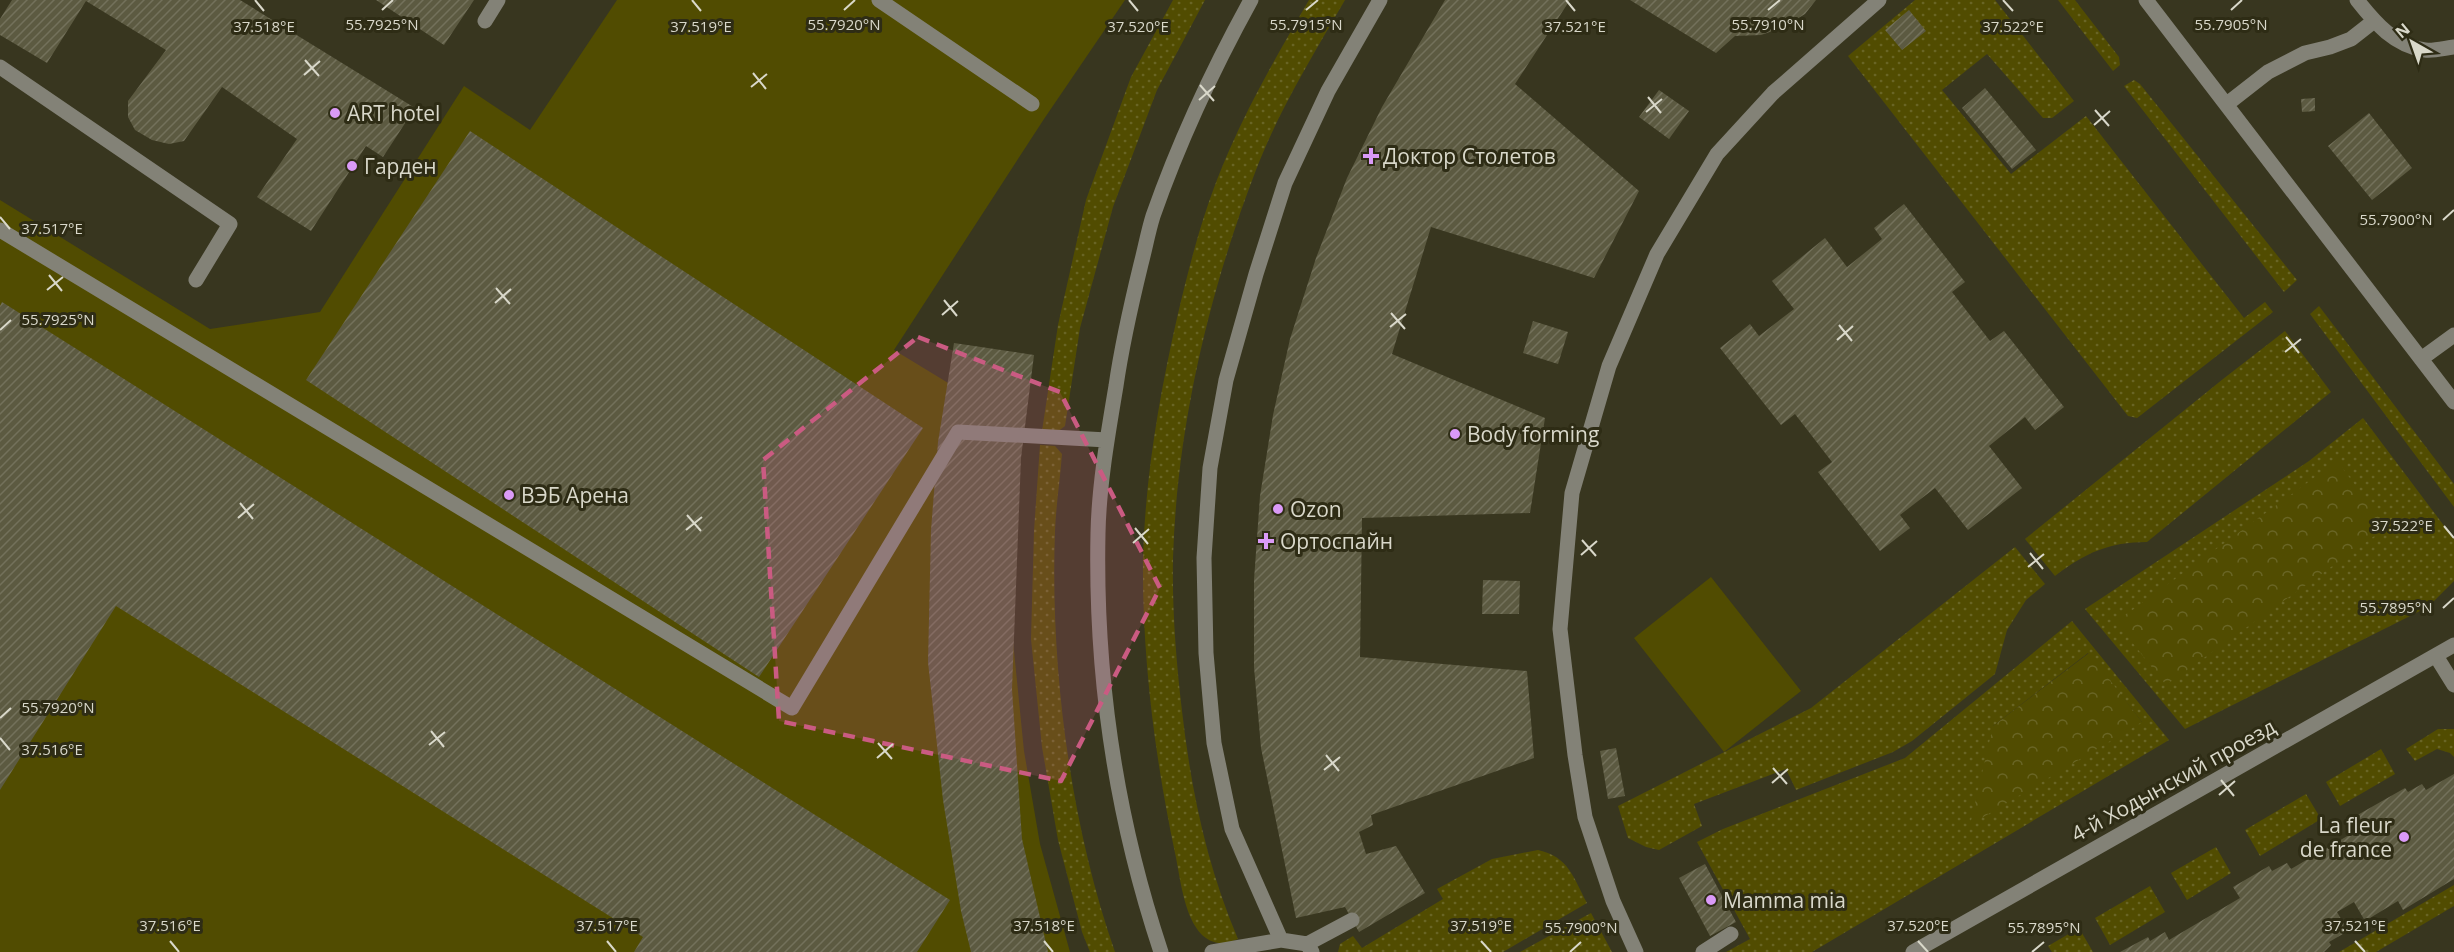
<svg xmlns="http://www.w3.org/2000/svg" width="2454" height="952" font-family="'Open Sans',sans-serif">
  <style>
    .grass { fill: url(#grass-dots); fill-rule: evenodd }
    .park { fill: url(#park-crowns) }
    .garden { fill: #514c01 }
    .building { fill: url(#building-hatch) }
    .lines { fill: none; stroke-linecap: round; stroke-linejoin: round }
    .minor { stroke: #838277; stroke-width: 15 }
    .marked { fill: #ca5b82; fill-opacity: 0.2; stroke: #ca5b82; stroke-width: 4.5; stroke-dasharray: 12 8; stroke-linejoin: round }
    .ticks { fill: none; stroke: #d9d8ca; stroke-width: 2 }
    .poi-dot { fill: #da9af7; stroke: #2e2c15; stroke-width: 2 }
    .labels { text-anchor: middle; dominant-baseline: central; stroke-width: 6; stroke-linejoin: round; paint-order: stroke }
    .poi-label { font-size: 21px; fill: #d9d8ca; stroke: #2e2c15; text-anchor: start }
    .street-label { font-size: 21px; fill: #d9d8ca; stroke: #2e2c15 }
    .ticks-label { font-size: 15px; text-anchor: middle; fill: #d9d8ca; stroke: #2e2c15; stroke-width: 6; stroke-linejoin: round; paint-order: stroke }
  </style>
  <defs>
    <pattern id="grass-dots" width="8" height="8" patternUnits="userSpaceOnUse" patternTransform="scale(1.5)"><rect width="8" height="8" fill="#514c01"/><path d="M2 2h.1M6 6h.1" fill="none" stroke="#696525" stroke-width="1.8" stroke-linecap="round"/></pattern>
    <pattern id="park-crowns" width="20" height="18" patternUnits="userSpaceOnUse" patternTransform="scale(1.5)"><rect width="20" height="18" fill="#514c01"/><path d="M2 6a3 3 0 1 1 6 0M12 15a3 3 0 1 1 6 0" fill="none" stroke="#696525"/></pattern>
    <pattern id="building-hatch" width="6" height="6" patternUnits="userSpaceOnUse" patternTransform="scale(1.5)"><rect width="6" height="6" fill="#5c5a41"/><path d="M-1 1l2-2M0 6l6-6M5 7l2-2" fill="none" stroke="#73715b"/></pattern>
  </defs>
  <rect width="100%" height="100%" fill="#38361f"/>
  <path class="grass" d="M1173,0H1205L1157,90L1113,207L1080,328L1065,426L1057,432L1042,431L1058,325L1086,200L1131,77Z
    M1309,0H1345C1313,55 1279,110 1256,170C1209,292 1177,427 1173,558C1172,609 1176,660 1182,711C1191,790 1207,866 1238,939C1232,941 1225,944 1219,943C1185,939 1181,879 1175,853C1155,758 1142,657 1143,560C1145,479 1159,397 1177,318C1190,262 1205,205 1228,153C1251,100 1280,50 1309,0Z
    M1915,0H1995L2074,101L2052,118H2043L1987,54L1942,90L2011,174L2086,116L2244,318L2265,302L2273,312L2141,415L2137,418L2128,416L1848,56Z
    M2058,0H2075L2119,57L2120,65L2113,71Z
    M2134,80L2140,84L2297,280L2284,292L2124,86Z
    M2319,306L2454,484V507L2310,314Z
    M2285,331L2331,392L2147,542C2109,542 2085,553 2055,576L2025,539L2223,379Z
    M2363,418L2454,539V581L2428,607L2185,729L2085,609L2309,461Z
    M1040,445L1055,446L1062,454C1060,480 1056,506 1055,531C1050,667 1070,823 1115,952H1090L1082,932L1058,840L1042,747L1031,639L1034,531Z
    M2015,547L2045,584L2026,600L2007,630L1995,674L1912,741L1893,752L1796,790L1786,769L1694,804L1702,826L1659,850L1646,847L1628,838L1618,806L1811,708Z
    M2072,621L2169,740L1812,952H1726L1750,939L1697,842L1723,829L1905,758ZM2088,653L2142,722L1993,726Z
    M2438,729H2454V757L2450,753L2437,749L2415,761L2406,749Z
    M2381,749L2395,774L2340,806L2326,782Z
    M2306,794L2321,819L2260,856L2245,830Z
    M2216,847L2231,873L2187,900L2171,873Z
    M1538,850C1569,857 1573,877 1587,903L1503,952H1338L1340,944L1353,936L1362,948L1443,899L1437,889L1492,859Z
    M2454,885V906L2376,952H2339Z
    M2150,886L2165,912L2110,945L2095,918Z
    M1591,913L1612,952H1520Z
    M2079,928L2093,952H2052L2048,946Z"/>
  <path class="park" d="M2337,461L2387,527L2166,685L2116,622Z
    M2089,653L2142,722L1970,825L1993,726Z"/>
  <path class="garden" d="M617,0H1125L1044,119L894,350L1009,420L1016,531L1013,641L1024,751L1040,844L1070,952H0V200L210,329L320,312L464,86L530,130Z
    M1711,577L1801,691L1724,752L1634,638Z"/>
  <path class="building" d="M12,0H240L415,108L383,157L366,146L311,231L257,197L297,139L222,87L184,141L169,144L152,140L135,130L128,117V101L166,50L86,1L47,63L0,35V19Z
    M376,0H474L444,45Z
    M1445,0H1570L1515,84L1639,191L1594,278L1431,227L1392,354L1545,418L1530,513L1362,518L1360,657L1527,671L1534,758L1371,815L1373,825L1359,832L1366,854L1396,846L1425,893L1359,932L1345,907L1296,918L1261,748L1254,667V580L1260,496L1273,415L1290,339L1316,258L1347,178L1382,107Z
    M1630,0H1816L1805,14L1784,27L1761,35L1735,36L1716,53Z
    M1909,10L1926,31L1902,50L1885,30Z
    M1985,88L2036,150L2012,169L1962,108Z
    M1659,90L1689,111L1669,139L1639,117Z
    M2315,98V111L2302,112L2301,99Z
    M2369,113L2412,168L2372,200L2328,146Z
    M470,131L923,428L759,677L306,380Z
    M1904,204L1965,282L1952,292L1990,341L2004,331L2064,407L2035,430L2025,417L1989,446L2022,488L1968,530L1935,488L1900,515L1910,528L1880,551L1818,472L1832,462L1795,414L1781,425L1720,348L1750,324L1759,336L1794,309L1772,281L1825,238L1847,267L1882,239L1874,228Z
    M2,302L950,900L917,952H634L643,937L116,606L0,790V306Z
    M1533,321L1568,332L1558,364L1523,353Z
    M954,343L1034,355L1021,458L1012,689L1022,839L1048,952H971L961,911L943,800L928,662L931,530L938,442Z
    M1483,580L1520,581L1519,614H1482Z
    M1616,748L1625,796L1608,799L1600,751Z
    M2454,774V879L2403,910L2398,901L2365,921L2354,902L2337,912L2348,931L2329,942L2331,945L2324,952H2120L2148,937L2150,941L2165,932L2169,940L2240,898L2233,887L2269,866L2272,871L2287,863L2291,869L2361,828L2354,817L2405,788L2408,792L2422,784L2426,790Z
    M1705,864L1736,922L1710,936L1679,878Z"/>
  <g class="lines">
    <path class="minor" d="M879,0L1032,104
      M2146,0L2454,402
      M2357,0C2375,23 2395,46 2425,50C2434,51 2445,48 2454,47
      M485,21L498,0
      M0,67L230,224L196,280
      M2227,104L2268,72L2305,53L2330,47L2351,39L2374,21
      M0,230L792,708L958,432L1107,440
      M2421,359L2454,335
      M2436,656L2454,685
      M1281,940L1232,829L1214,743L1206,653L1204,558L1210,468L1226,380L1256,274L1285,183L1328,91L1380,0
      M1307,944L1352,920
      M1161,952C1116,817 1095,675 1098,533C1099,484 1108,434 1116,386C1122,344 1131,305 1141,264C1145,249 1148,232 1153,216C1179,142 1213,69 1251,0
      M1212,952L1281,940L1307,944L1312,952
      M1636,952L1613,901L1585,817L1575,755L1560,629L1572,493L1609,366L1657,254L1717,154L1773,93L1879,0
      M1703,952L1731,934
      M1913,952L2454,645"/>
  </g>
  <path class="marked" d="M918,337L1060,392L1160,588L1061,781L779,721L763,460Z"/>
  <path class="ticks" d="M255,0L264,11M692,0L701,11M1129,0L1138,11M1566,0L1575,11M2003,0L2013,11M382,10L393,0M844,10L855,0M1306,10L1318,0M1768,10L1780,0M2231,10L2242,0M305,60L319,76M753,73L766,89M304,75L320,61M1200,85L1214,101M751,87L767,74M1648,97L1661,113M1199,100L1215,86M2095,110L2109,126M1646,112L1662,99M2094,125L2110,111M0,217L10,229M2443,220L2454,210M49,275L62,291M496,288L510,304M47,290L63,277M944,300L957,316M495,303L511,289M1391,313L1405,329M942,315L958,301M1839,325L1852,341M1390,327L1406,314M0,330L11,320M2286,337L2299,353M1837,340L1853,326M2285,352L2301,339M240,503L253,519M687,515L701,531M238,518L254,504M2444,526L2454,538M1135,528L1148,544M686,530L702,517M1582,540L1596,556M1133,543L1149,529M2030,553L2043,569M1581,555L1597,541M2028,567L2044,554M2443,608L2454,598M0,718L11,708M431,731L444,747M0,738L10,750M878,743L892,759M429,745L445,732M1326,755L1339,771M877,758L893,744M1773,768L1787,784M1324,770L1340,757M2221,780L2234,796M1772,783L1788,769M2219,795L2235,781M170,941L179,952M607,941L616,952M1044,941L1053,952M1481,941L1491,952M1918,941L1928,952M2355,941L2365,952M1570,952L1581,942M2032,952L2044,942"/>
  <g class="poi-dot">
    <circle cx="335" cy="113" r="6"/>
    <path d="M1368 147h6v6h6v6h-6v6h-6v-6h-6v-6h6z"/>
    <circle cx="352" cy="166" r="6"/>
    <circle cx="1455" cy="434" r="6"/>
    <circle cx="509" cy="495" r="6"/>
    <circle cx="1278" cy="509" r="6"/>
    <path d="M1263 532h6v6h6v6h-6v6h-6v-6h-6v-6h6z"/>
    <circle cx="2404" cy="837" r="6"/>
    <circle cx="1711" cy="900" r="6"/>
  </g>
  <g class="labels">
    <g class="poi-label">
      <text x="347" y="113">ART hotel</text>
      <text x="1383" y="156">Доктор Столетов</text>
      <text x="364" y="166">Гарден</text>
      <text x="1467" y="434">Body forming</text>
      <text x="521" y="495">ВЭБ Арена</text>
      <text x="1290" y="509">Ozon</text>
      <text x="1280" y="541">Ортоспайн</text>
      <text x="2392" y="825" text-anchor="end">La fleur<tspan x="2392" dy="24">de france</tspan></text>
      <text x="1723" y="900">Mamma mia</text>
    </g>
    <g class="street-label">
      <text transform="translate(2173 780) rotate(-29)">4-й Ходынский проезд</text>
    </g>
  </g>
  <g class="ticks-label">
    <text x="382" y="30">55.7925°N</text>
    <text x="844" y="30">55.7920°N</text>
    <text x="1306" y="30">55.7915°N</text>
    <text x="1768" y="30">55.7910°N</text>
    <text x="2231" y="30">55.7905°N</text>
    <text x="264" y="32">37.518°E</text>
    <text x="701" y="32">37.519°E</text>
    <text x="1138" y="32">37.520°E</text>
    <text x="2013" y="32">37.522°E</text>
    <text x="1575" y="32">37.521°E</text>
    <text x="2396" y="225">55.7900°N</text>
    <text x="52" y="234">37.517°E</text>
    <text x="58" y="325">55.7925°N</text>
    <text x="2402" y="531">37.522°E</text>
    <text x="2396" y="613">55.7895°N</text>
    <text x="58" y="713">55.7920°N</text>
    <text x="52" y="755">37.516°E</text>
    <text x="170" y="931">37.516°E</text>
    <text x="607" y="931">37.517°E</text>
    <text x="1044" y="931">37.518°E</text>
    <text x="1481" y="931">37.519°E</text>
    <text x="1918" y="931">37.520°E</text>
    <text x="2355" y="931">37.521°E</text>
    <text x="1581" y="933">55.7900°N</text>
    <text x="2044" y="933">55.7895°N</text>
  </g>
  <g transform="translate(2412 42) rotate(320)" stroke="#2e2c15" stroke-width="4.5" paint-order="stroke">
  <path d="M0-4.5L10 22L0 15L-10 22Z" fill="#d9d8ca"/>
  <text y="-9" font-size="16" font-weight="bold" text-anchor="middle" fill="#d9d8ca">N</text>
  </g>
</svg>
